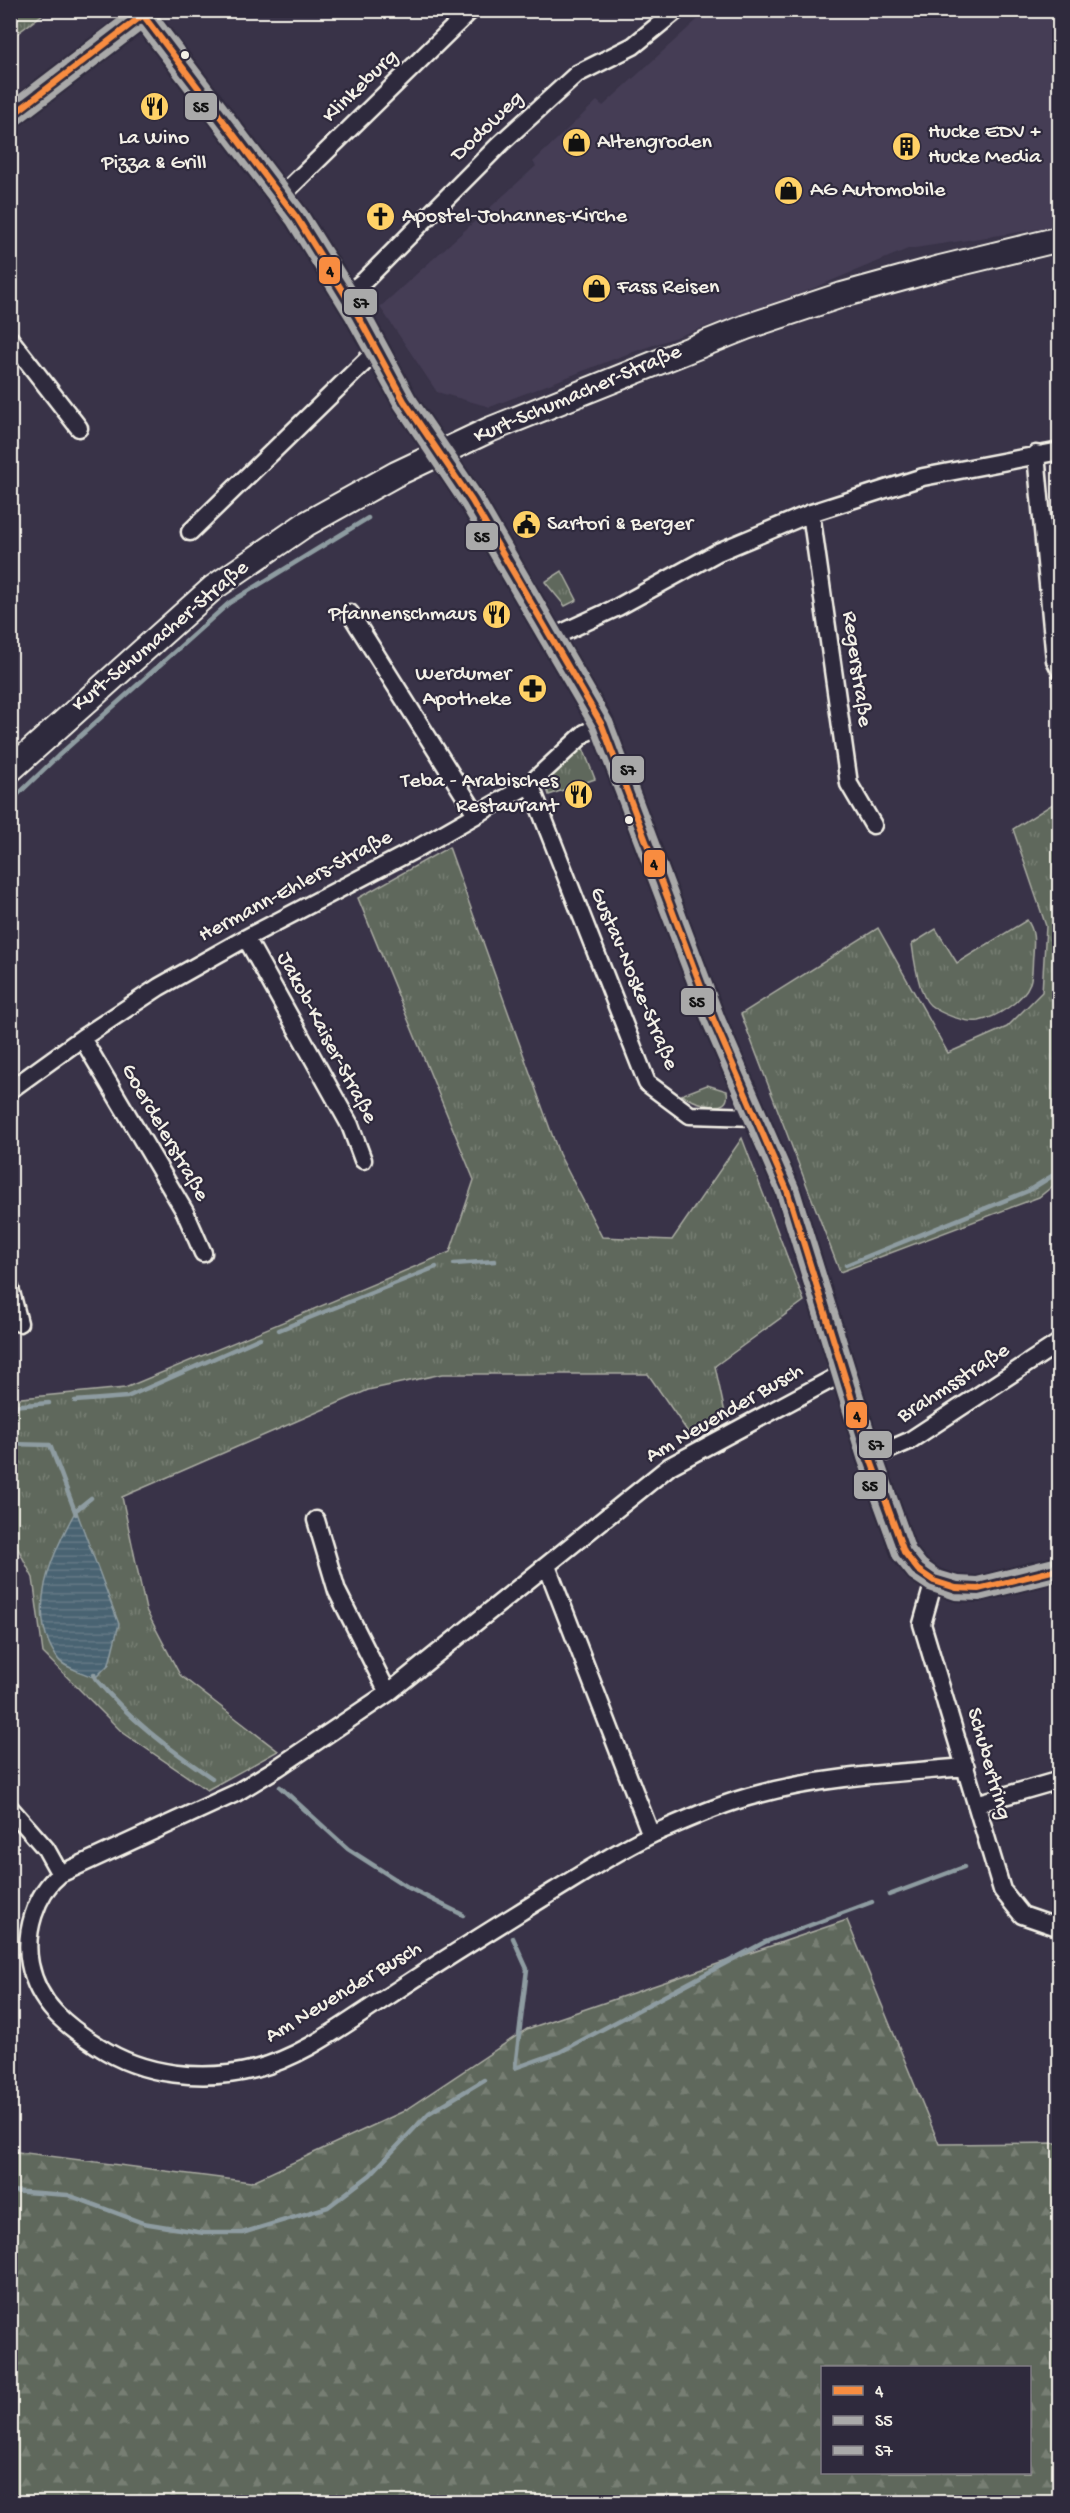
<svg xmlns="http://www.w3.org/2000/svg" width="1070" height="2513" font-family="'Gochi Hand',sans-serif">
  <style>
    .built { fill: #453d55 }
    .grass { fill: url(#grass-tufts); stroke: #aaaca2; stroke-width: 1.5 }
    .forest { fill: url(#forest-firs); stroke: #aaaca2; stroke-width: 1.5; fill-rule: evenodd }
    .water { fill: url(#water-rules); stroke: #8e9ca1; stroke-width: 1.5 }
    .lines { fill: none; stroke-linecap: round; stroke-linejoin: round }
    .stream { stroke: #8e9ca1; stroke-width: 4.5 }
    .street-casing { stroke: #f4f1e8; stroke-width: 21 }
    .secondary-casing { stroke: #f4f1e8; stroke-width: 28 }
    .street { stroke: #2f2a3d; stroke-width: 16 }
    .secondary { stroke: #2f2a3d; stroke-width: 24 }
    .bus-1-casing { stroke: #2f2a3d; stroke-width: 10 }
    .bus-2-casing { stroke: #2f2a3d; stroke-width: 10 }
    .bus-3-casing { stroke: #2f2a3d; stroke-width: 10 }
    .bus-1 { stroke: #f88c40; stroke-width: 6 }
    .bus-2 { stroke: #a9a9a9; stroke-width: 6 }
    .bus-3 { stroke: #a9a9a9; stroke-width: 6 }
    .bus-dot { fill: #f4f1e8; stroke: #2f2a3d; stroke-width: 2 }
    .labels { text-anchor: middle; dominant-baseline: central; stroke-width: 4.5; stroke-linejoin: round; paint-order: stroke }
    .street-label { font-size: 22px; fill: #f4f1e8; stroke: #2f2a3d }
    .poi-label { font-size: 22px; fill: #f4f1e8; stroke: #2f2a3d; text-anchor: start }
    .line-badge { stroke: #2f2a3d; stroke-width: 2 }
    .pale-badge-label { font-size: 16px; text-anchor: middle; font-weight: bold; fill: #111 }
  </style>
  <defs>
    <pattern id="grass-tufts" width="24" height="20" patternUnits="userSpaceOnUse" patternTransform="scale(1.5)"><rect width="24" height="20" fill="#5f685c"/><path d="M3 7l-1-3M5 7V3M7 7l1-3M15 17l-1-3M17 17v-4M19 17l1-3" fill="none" stroke="#777e73"/></pattern>
    <pattern id="forest-firs" width="22" height="20" patternUnits="userSpaceOnUse" patternTransform="scale(1.5)"><rect width="22" height="20" fill="#5f685c"/><path d="M5 1l3.5 6h-7zM16 11l3.5 6h-7z" fill="#777e73"/></pattern>
    <pattern id="water-rules" width="6" height="5" patternUnits="userSpaceOnUse" patternTransform="scale(1.5)"><rect width="6" height="5" fill="#4a6372"/><path d="M0 2.5h6" fill="none" stroke="#657a86"/></pattern>
  </defs>
  <rect width="100%" height="100%" fill="#393348"/>
  <filter id="ink" filterUnits="userSpaceOnUse"><feTurbulence type="fractalNoise" baseFrequency=".0167" numOctaves="2"/><feDisplacementMap in="SourceGraphic" scale="12" xChannelSelector="R" yChannelSelector="G"/><feConvolveMatrix kernelMatrix="1 2 1 2 8 2 1 2 1" color-interpolation-filters="sRGB"/></filter>
  <g filter="url(#ink)">
    <path class="built" d="M708,10L1059,11V226L908,249L799,294L619,357L490,407L437,392L380,307L536,166L533,162L597,101L603,106Z"/>
    <path class="grass" d="M11,10H47V11L11,38Z
      M562,571L577,600L565,606L545,582Z
      M583,748L595,779L549,795L547,789L548,778Z
      M1059,800V1181L1039,1197L840,1272L741,1014L878,928L948,1053L1007,1027L1042,992L1046,926L1013,829Z
      M449,847L559,1154L602,1237L672,1240L742,1138L804,1301L715,1366L726,1418L692,1438L648,1374H442L368,1390L122,1497L146,1610L180,1675L278,1751L207,1790L122,1732L43,1653L33,1578L11,1535V1399L125,1388L450,1252L474,1180L358,898Z
      M1027,920C1035,931 1034,941 1033,955C1032,963 1033,975 1030,983C1023,1001 997,1017 979,1021C965,1023 941,1014 930,1005C919,996 914,959 912,944L936,929L957,963Z
      M707,1085L727,1091C732,1118 692,1101 681,1095Z"/>
    <path class="forest" d="M847,1920L939,2144L1059,2143V2502H11V2151L251,2182L402,2112L527,2029ZM822,2368H1030V2472H822Z"/>
    <path class="water" d="M76,1510L119,1624L109,1664L95,1678C85,1673 64,1668 58,1659C24,1612 52,1554 76,1510Z"/>
    <g class="lines">
      <path class="stream" d="M10,802L58,756L229,603L368,518
        M454,1264L495,1261
        M846,1265L1028,1191L1060,1171
        M279,1330L436,1267
        M75,1401L127,1397L260,1338
        M10,1406L49,1403
        M10,1444L50,1445L76,1514
        M76,1510L91,1498
        M94,1674L95,1678C129,1719 168,1748 212,1778
        M280,1787L348,1849L409,1888L463,1915
        M889,1895L964,1867
        M513,1938L527,1969L515,2068L560,2052L765,1942L872,1902
        M10,2191L68,2195L143,2223L204,2233H242L328,2207L370,2175L429,2113L484,2080"/>
      <defs>
        <path id="street" d="M143,10V15L297,218L357,314L404,401L472,501L515,573L602,725L714,1021L787,1190L870,1458L904,1552L918,1570L934,1581L956,1588L978,1589L1060,1569
          M10,117L143,15
          M282,195L471,10
          M345,296L365,280L500,144L577,74L633,46L677,10
          M10,339L79,428
          M1036,454L1055,660L1060,670
          M811,513L849,784L873,825
          M190,532L377,350
          M350,613L476,814
          M553,637L618,607L718,552L811,513L923,477L1060,451
          M530,784L647,1083L690,1115L755,1117
          M246,938L350,1125L363,1160
          M82,1038L185,1212L203,1253
          M10,1090L82,1038L159,987L246,938L418,848L530,784L585,733L602,725
          M10,1288L19,1323
          M845,1372L670,1466L388,1693L277,1768L236,1793L60,1874C35,1894 24,1934 30,1964C38,2004 66,2026 98,2046C143,2076 204,2082 255,2069C303,2057 346,2023 387,1997C442,1960 498,1926 554,1891C587,1871 620,1849 655,1833C688,1819 723,1803 759,1794C826,1776 897,1773 966,1767
          M870,1458L909,1441L1060,1342
          M316,1520L337,1591L388,1693
          M547,1566L651,1835
          M934,1581L922,1624L1002,1890L1022,1915L1060,1928
          M976,1804L1060,1780
          M10,1808L46,1849L60,1874"/>
        <path id="secondary" d="M10,770L213,588L306,524L396,474L489,430L746,327L842,295L940,268L1060,239"/>
      </defs>
      <use href="#street" class="street-casing"/>
      <use href="#secondary" class="secondary-casing"/>
      <use href="#street" class="street"/>
      <use href="#secondary" class="secondary"/>
      <defs>
        <path id="bus-1" d="M143,15L297,218L357,314L404,401L472,501L602,725L714,1021L787,1190L870,1458L904,1552L918,1570L934,1581L956,1588L978,1589L1060,1569
          M10,117L143,15"/>
        <path id="bus-2" d="M15,124L141,28L290,223L349,319L397,406L464,506L594,729L706,1024L779,1193L861,1461L896,1557L911,1576L929,1588L955,1597L979,1598L1060,1578"/>
        <path id="bus-3" d="M151,10L305,213L365,309L412,396L480,496L610,721L722,1018L796,1187L879,1455L912,1548L924,1563L938,1573L958,1579L977,1580L1058,1560
          M10,105L134,10"/>
      </defs>
      <use href="#bus-1" class="bus-1-casing"/>
      <use href="#bus-2" class="bus-2-casing"/>
      <use href="#bus-3" class="bus-3-casing"/>
      <use href="#bus-1" class="bus-1"/>
      <use href="#bus-2" class="bus-2"/>
      <use href="#bus-3" class="bus-3"/>
    </g>
  </g>
  <defs>
    <symbol id="restaurant-disc" viewBox="-11 -11 22 22"><circle r="9.5" fill="#ffd166" stroke="#2f2a3d"/><path d="M-5-6h1v4h1v-4h1v4h1v-4h1v5L-1.5 .5V6h-2V.5L-5-1ZM5-6V6H3V1.5H1.5Q1.5-4 5-6Z" fill="#111"/></symbol>
    <symbol id="shop-disc" viewBox="-11 -11 22 22"><circle r="9.5" fill="#ffd166" stroke="#2f2a3d"/><path d="M-5-2.5h2.3a2.7 3.5 0 0 1 5.4 0H5L5.5 6h-11ZM-1.5-2.5h3a1.5 2.3 0 0 0-3 0Z" fill="#111"/></symbol>
    <symbol id="building-disc" viewBox="-11 -11 22 22"><circle r="9.5" fill="#ffd166" stroke="#2f2a3d"/><path d="M-4-6H4V6H1V3H-1V6H-4ZM-2.5-4.3h1.7v1.8h-1.7ZM.8-4.3h1.7v1.8H.8ZM-2.5-1h1.7V.8h-1.7ZM.8-1h1.7V.8H.8Z" fill="#111"/></symbol>
    <symbol id="church-disc" viewBox="-11 -11 22 22"><circle r="9.5" fill="#ffd166" stroke="#2f2a3d"/><path d="M-1.2-6h2.4v3.5h3.3v2.4h-3.3V6h-2.4V-.1h-3.3v-2.4h3.3Z" fill="#111"/></symbol>
    <symbol id="civic-disc" viewBox="-11 -11 22 22"><circle r="9.5" fill="#ffd166" stroke="#2f2a3d"/><path d="M-.6-6.5H3V-4.5H.6V-3L4-1V1h2V6H-6V1h2V-1L-.6-3ZM-1.2 2.5V6h2.4V2.5Z" fill="#111"/></symbol>
    <symbol id="pharmacy-disc" viewBox="-11 -11 22 22"><circle r="9.5" fill="#ffd166" stroke="#2f2a3d"/><path d="M-2-6h4v4h4v4h-4v4h-4v-4h-4v-4h4Z" fill="#111"/></symbol>
  </defs>
  <g fill-rule="evenodd">
    <use href="#restaurant-disc" x="138" y="90" width="33" height="33"/>
    <use href="#shop-disc" x="560" y="126" width="33" height="33"/>
    <use href="#building-disc" x="890" y="130" width="33" height="33"/>
    <use href="#shop-disc" x="772" y="174" width="33" height="33"/>
    <use href="#church-disc" x="364" y="200" width="33" height="33"/>
    <use href="#shop-disc" x="580" y="272" width="33" height="33"/>
    <use href="#civic-disc" x="510" y="508" width="33" height="33"/>
    <use href="#restaurant-disc" x="480" y="598" width="33" height="33"/>
    <use href="#pharmacy-disc" x="516" y="672" width="33" height="33"/>
    <use href="#restaurant-disc" x="562" y="778" width="33" height="33"/>
  </g>
  <g class="bus-dot">
    <circle cx="185" cy="55" r="5"/>
    <circle cx="629" cy="820" r="5"/>
  </g>
  <g class="labels">
    <g class="street-label">
      <text transform="translate(361 87) rotate(-44)">Klinkeburg</text>
      <text transform="translate(488 127) rotate(-44)">Dodoweg</text>
      <text transform="translate(578 395) rotate(-23)">Kurt-Schumacher-Straße</text>
      <text transform="translate(161 637) rotate(-40)">Kurt-Schumacher-Straße</text>
      <text transform="translate(856 669) rotate(82)">Regerstraße</text>
      <text transform="translate(296 887) rotate(-28)">Hermann-Ehlers-Straße</text>
      <text transform="translate(633 979) rotate(67)">Gustav-Noske-Straße</text>
      <text transform="translate(326 1038) rotate(62)">Jakob-Kaiser-Straße</text>
      <text transform="translate(164 1133) rotate(60)">Goerdelerstraße</text>
      <text transform="translate(954 1384) rotate(-33)">Brahmsstraße</text>
      <text transform="translate(725 1414) rotate(-30)">Am Neuender Busch</text>
      <text transform="translate(988 1764) rotate(74)">Schubertring</text>
      <text transform="translate(344 1993) rotate(-31)">Am Neuender Busch</text>
    </g>
    <g class="poi-label">
      <text x="928" y="133">Hucke EDV +<tspan x="928" dy="25">Hucke Media</tspan></text>
      <text x="154" y="139" text-anchor="middle">La Wino<tspan x="154" dy="25">Pizza &amp; Grill</tspan></text>
      <text x="597" y="143">Altengroden</text>
      <text x="810" y="191">AG Automobile</text>
      <text x="402" y="217">Apostel-Johannes-Kirche</text>
      <text x="617" y="288">Fass Reisen</text>
      <text x="547" y="525">Sartori &amp; Berger</text>
      <text x="476" y="615" text-anchor="end">Pfannenschmaus</text>
      <text x="511" y="675" text-anchor="end">Werdumer<tspan x="511" dy="25">Apotheke</tspan></text>
      <text x="558" y="782" text-anchor="end">Teba - Arabisches<tspan x="558" dy="25">Restaurant</tspan></text>
    </g>
  </g>
  <g class="line-badge">
    <rect x="184" y="92" width="34" height="29" rx="6" fill="#a9a9a9"/>
    <rect x="318" y="256" width="23" height="29" rx="6" fill="#f88c40"/>
    <rect x="343" y="288" width="35" height="28" rx="6" fill="#a9a9a9"/>
    <rect x="465" y="522" width="34" height="29" rx="6" fill="#a9a9a9"/>
    <rect x="611" y="755" width="34" height="29" rx="6" fill="#a9a9a9"/>
    <rect x="643" y="849" width="23" height="29" rx="6" fill="#f88c40"/>
    <rect x="680" y="987" width="35" height="29" rx="6" fill="#a9a9a9"/>
    <rect x="845" y="1401" width="23" height="28" rx="6" fill="#f88c40"/>
    <rect x="858" y="1430" width="35" height="29" rx="6" fill="#a9a9a9"/>
    <rect x="853" y="1471" width="34" height="29" rx="6" fill="#a9a9a9"/>
  </g>
  <g class="pale-badge-label">
    <text x="201" y="112">S5</text>
    <text x="330" y="276">4</text>
    <text x="361" y="308">S7</text>
    <text x="482" y="542">S5</text>
    <text x="628" y="775">S7</text>
    <text x="654" y="869">4</text>
    <text x="697" y="1007">S5</text>
    <text x="857" y="1421">4</text>
    <text x="876" y="1450">S7</text>
    <text x="870" y="1491">S5</text>
  </g>
  <rect width="1070" height="2513" fill="none" stroke="#2f2a3d" stroke-width="36"/>
  <rect x="18" y="18" width="1034" height="2477" fill="none" stroke="#f4f1e8" stroke-width="2" filter="url(#ink)"/>
  <rect x="821" y="2366" width="210" height="108" fill="#2f2a3d" stroke="#7e7a81" stroke-width="1.5"/>
  <rect x="833" y="2386" width="30" height="9" fill="#f88c40" stroke="#7e7a81" stroke-width="1.5"/>
  <text x="875" y="2396" font-size="18" fill="#f4f1e8">4</text>
  <rect x="833" y="2416" width="30" height="9" fill="#a9a9a9" stroke="#7e7a81" stroke-width="1.5"/>
  <text x="875" y="2426" font-size="18" fill="#f4f1e8">S5</text>
  <rect x="833" y="2446" width="30" height="9" fill="#a9a9a9" stroke="#7e7a81" stroke-width="1.5"/>
  <text x="875" y="2456" font-size="18" fill="#f4f1e8">S7</text>
</svg>
